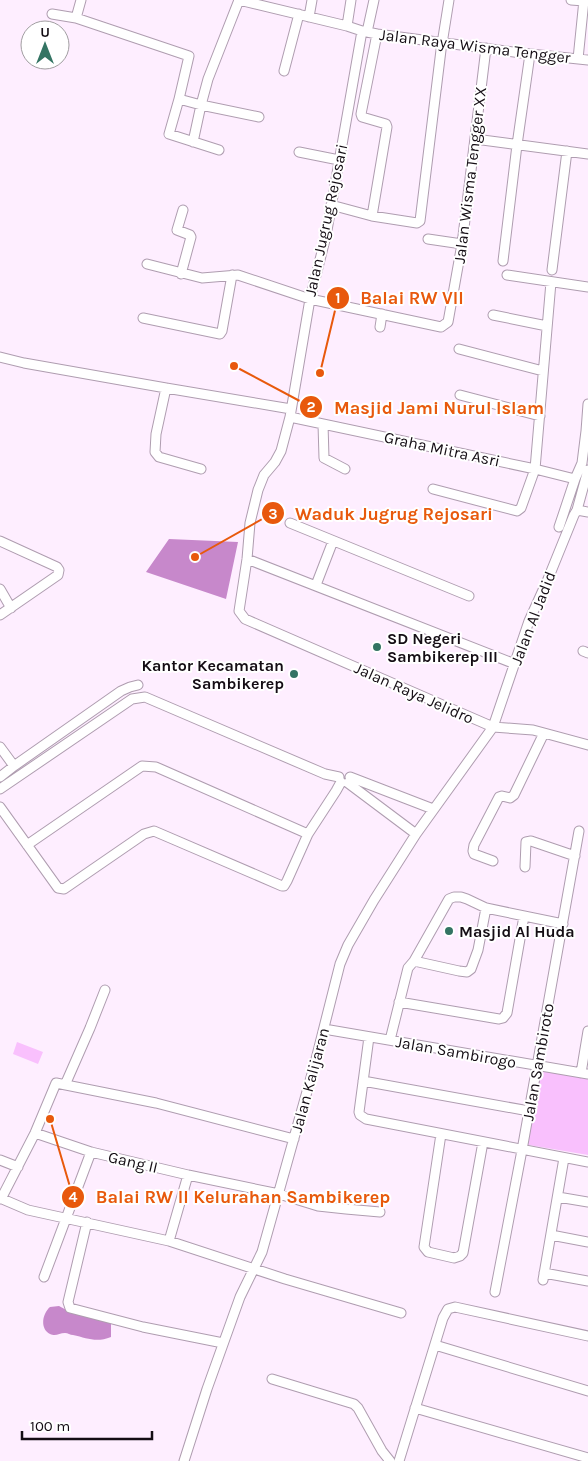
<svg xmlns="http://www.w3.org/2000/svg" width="588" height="1461" font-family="Karla,sans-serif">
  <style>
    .green { fill: #f9c0fd }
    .water { fill: #c788cb }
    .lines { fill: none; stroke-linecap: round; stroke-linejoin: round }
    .minor-casing { stroke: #af9db0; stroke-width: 11 }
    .minor { stroke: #fff; stroke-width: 9 }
    .poi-dot { fill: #337463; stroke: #fff; stroke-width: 2 }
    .labels { text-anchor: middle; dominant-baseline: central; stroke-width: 4; stroke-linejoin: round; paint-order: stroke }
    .street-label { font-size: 16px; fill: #140d14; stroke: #fff }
    .poi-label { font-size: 16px; font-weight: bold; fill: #140d14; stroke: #fff; text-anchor: start }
    .leader { fill: none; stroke: #e8590c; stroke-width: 2 }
    .callout-dot { fill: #e8590c; stroke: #fff; stroke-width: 2 }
    .mark-label { font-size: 15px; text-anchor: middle; font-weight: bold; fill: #fff }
    .callout-label { font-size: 18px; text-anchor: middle; font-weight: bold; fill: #e8590c; stroke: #fff; stroke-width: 4; stroke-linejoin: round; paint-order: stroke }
  </style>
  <rect width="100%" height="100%" fill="#feeeff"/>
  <path class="green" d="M17,1042L43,1052L38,1064L13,1054Z
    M537,1066L588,1074V1155L523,1144Z"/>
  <path class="water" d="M169,539L238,542L226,599L146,572Z
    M59,1306L70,1312L111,1322V1337C96,1343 87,1338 73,1335C70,1335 68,1333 65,1333C59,1333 56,1337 50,1334C39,1328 43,1313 50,1307Z"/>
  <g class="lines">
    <defs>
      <path id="minor" d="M239,0L347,26L362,31L377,34L521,53L588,60
        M571,0L584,1
        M52,14L76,18L189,56L179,99L169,134L219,150
        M309,17L312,0
        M76,18L81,0
        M347,26L351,0
        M362,31L326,236L310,299L290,417L281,451L275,462L264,475L258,490L250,523L247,559L239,611L245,619L493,727L533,730L588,745
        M367,32L374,0
        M578,59L584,0
        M284,71L299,14
        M179,99L201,105L259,117
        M475,139L588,154
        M193,142L201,105L208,79L239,0
        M299,152L339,160
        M331,205L372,216L417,223L420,221L441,50L449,0
        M372,216L387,127L386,124L362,117L361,114L377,34
        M428,239L462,244
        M503,261L517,145L530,54
        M147,264L202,278L238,275L310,299L441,327L448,322L462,244L486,48
        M552,270L567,151
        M181,274L191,237L190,235L177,230L183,210
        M507,275L588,287
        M493,315L547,326
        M143,318L220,334L222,331L232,275
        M380,327L382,314
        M459,349L543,371
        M0,357L24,363L166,388L291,409
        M166,388L156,434L155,452L159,457L201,469
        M460,395L540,416
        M290,417L535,469L575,479
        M323,424L324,458L345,469
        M433,489L517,511L521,508L535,469L551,282
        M577,510L588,512
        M290,523L469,596
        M559,527L575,479L582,463L586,431L588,404
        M0,541L57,567L59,570L58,575L0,615
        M247,559L515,664
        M316,585L333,541
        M0,589L11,608
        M583,651L588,653
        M0,747L14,766L121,691L130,687L138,685
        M0,777L14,766
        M350,777L433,809
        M348,783L416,834
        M0,789L132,699L145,697L325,774L339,777
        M0,807L58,888L64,889L144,834L154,831L282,886H284L287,881L308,834L336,791L341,782
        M27,845L142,766L156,767L308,834
        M493,861L474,854L473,851L474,845L499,797L502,796L510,798L514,795L544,733
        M525,867L526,842L531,841L575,856
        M414,961L459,971L467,972L471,969L478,950L486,908
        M399,1002L499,1019L503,1018L507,1013L524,916
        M324,1029L588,1074
        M369,1037L359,1112L360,1115L366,1119L588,1162
        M390,1040L408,968L414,961L449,899L454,897H461L467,899L486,908L563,924
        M581,1073L588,1031
        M363,1081L529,1111
        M65,1085L90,1028L105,990
        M35,1133L91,1152L188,1175L279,1194L318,1206L346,1209L380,1212
        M441,1134L424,1247L428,1252L454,1258L460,1256L463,1253L483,1142
        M0,1160L18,1167
        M558,1197L588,1202
        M0,1198L28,1210L169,1241L285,1279L401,1313
        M1,1199L35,1133L56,1083L156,1103L294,1139
        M87,1222L68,1302L70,1308L143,1327L223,1343
        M551,1235L588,1242
        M169,1241L188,1175
        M544,1273L588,1281
        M44,1277L91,1152
        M543,1280L564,1158
        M495,1292L522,1150L579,831
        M435,1345L588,1391
        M272,1379L354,1404L358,1408L382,1451L390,1461
        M415,1408L588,1458
        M184,1461L207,1389L240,1297L262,1252L315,1063L340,964L348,945L374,900L416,834L493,727L529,621L548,579L574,515L577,510L588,470
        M399,1461L443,1318L448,1309L455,1307L588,1336"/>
    </defs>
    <use href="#minor" class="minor-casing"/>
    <use href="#minor" class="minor"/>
  </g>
  <g class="poi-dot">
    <circle cx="377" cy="647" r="5"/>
    <circle cx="294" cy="674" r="5"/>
    <circle cx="449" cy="931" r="5"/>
  </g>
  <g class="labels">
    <g class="street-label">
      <text transform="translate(475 46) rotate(7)">Jalan Raya Wisma Tengger</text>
      <text transform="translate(470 175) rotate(-83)">Jalan Wisma Tengger XX</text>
      <text transform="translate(326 220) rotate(-78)">Jalan Jugrug Rejosari</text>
      <text transform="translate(442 449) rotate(12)">Graha Mitra Asri</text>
      <text transform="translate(533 618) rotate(-69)">Jalan Al Jadid</text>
      <text transform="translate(414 693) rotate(24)">Jalan Raya Jelidro</text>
      <text transform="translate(456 1052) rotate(10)">Jalan Sambirogo</text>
      <text transform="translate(538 1062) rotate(-80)">Jalan Sambiroto</text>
      <text transform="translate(310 1080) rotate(-75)">Jalan Kalijaran</text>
      <text transform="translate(133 1162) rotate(13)">Gang II</text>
    </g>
    <g class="poi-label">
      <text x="387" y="638">SD Negeri<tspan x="387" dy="18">Sambikerep III</tspan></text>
      <text x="284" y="665" text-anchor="end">Kantor Kecamatan<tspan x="284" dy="18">Sambikerep</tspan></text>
      <text x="459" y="931">Masjid Al Huda</text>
    </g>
  </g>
  <path class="leader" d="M320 373L338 298M234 366L311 407M195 557L273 513M50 1119L73 1197"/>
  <g class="callout-dot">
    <circle cx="320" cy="373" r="5"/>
    <circle cx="234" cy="366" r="5"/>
    <circle cx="195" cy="557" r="5"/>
    <circle cx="50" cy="1119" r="5"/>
    <circle cx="338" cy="298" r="12"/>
    <circle cx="311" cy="407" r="12"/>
    <circle cx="273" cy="513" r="12"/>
    <circle cx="73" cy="1197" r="12"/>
  </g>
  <g class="mark-label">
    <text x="338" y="303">1</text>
    <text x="311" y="412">2</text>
    <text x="273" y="519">3</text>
    <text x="73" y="1202">4</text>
  </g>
  <g class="callout-label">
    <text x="412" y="304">Balai RW VII</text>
    <text x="439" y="414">Masjid Jami Nurul Islam</text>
    <text x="394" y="520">Waduk Jugrug Rejosari</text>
    <text x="243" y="1203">Balai RW II Kelurahan Sambikerep</text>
  </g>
  <g transform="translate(45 45)"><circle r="24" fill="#ffffff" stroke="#a19ea1"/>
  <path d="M0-4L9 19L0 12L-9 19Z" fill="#337463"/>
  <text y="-8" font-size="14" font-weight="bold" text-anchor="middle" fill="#140d14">U</text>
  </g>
  <path d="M22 1431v8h130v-8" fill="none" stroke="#140d14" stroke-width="2.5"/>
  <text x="30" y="1431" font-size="15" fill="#140d14" stroke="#ffffff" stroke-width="4" paint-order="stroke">100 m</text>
</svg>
